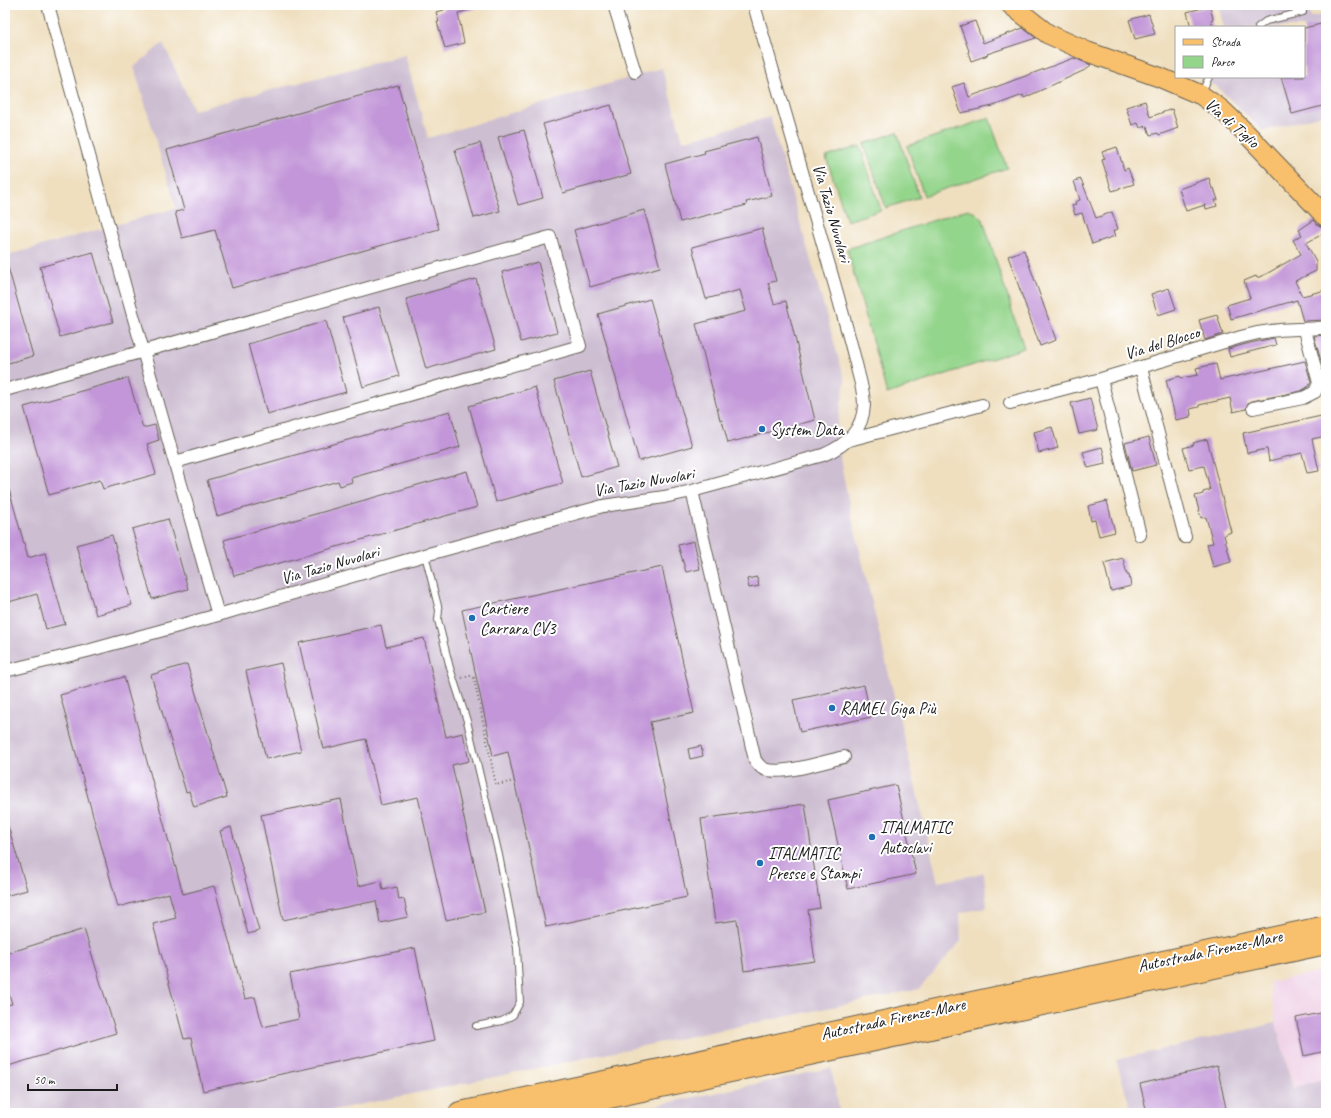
<svg xmlns="http://www.w3.org/2000/svg" width="1331" height="1118" font-family="Caveat,sans-serif">
  <style>
    .built { fill: #efd0e6 }
    .industrial { fill: #cdbed2 }
    .green { fill: #94d58c; stroke: #587854 }
    .building { fill: #c296d8 }
    .lines { fill: none; stroke-linecap: round; stroke-linejoin: round }
    .service-casing { stroke: #666055; stroke-width: 8 }
    .minor-casing { stroke: #666055; stroke-width: 14 }
    .primary-casing { stroke: #666055; stroke-width: 21 }
    .motorway-casing { stroke: #666055; stroke-width: 24 }
    .path { stroke: #666055; stroke-width: 2; stroke-dasharray: 1 3; stroke-linecap: butt }
    .service { stroke: #fff; stroke-width: 6 }
    .minor { stroke: #fff; stroke-width: 12 }
    .primary { stroke: #f8bf6c; stroke-width: 19 }
    .motorway { stroke: #f8bf6c; stroke-width: 22 }
    .poi-dot { fill: #1f6fb2; stroke: #fff; stroke-width: 1.5 }
    .labels { text-anchor: middle; dominant-baseline: central; stroke-width: 4; stroke-linejoin: round; paint-order: stroke }
    .street-label { font-size: 17px; fill: #1c1c1c; stroke: #fff }
    .poi-label { font-size: 17px; fill: #1c1c1c; stroke: #fff; text-anchor: start }
  </style>
  <rect width="100%" height="100%" fill="#fff"/>
  <filter id="ink" filterUnits="userSpaceOnUse"><feTurbulence type="fractalNoise" baseFrequency=".025" numOctaves="2"/><feDisplacementMap in="SourceGraphic" scale="8" xChannelSelector="R" yChannelSelector="G"/><feConvolveMatrix kernelMatrix="1 2 1 2 8 2 1 2 1" color-interpolation-filters="sRGB"/></filter>
  <filter id="wash" filterUnits="userSpaceOnUse"><feTurbulence type="fractalNoise" baseFrequency=".012" numOctaves="4" result="noise"/><feDisplacementMap in="SourceGraphic" scale="16" xChannelSelector="R" yChannelSelector="G"/><feGaussianBlur stdDeviation="0.9" result="paint"/><feColorMatrix in="noise" values="0 0 0 0 0 0 0 0 0 0 0 0 0 0 0 0 0 1.4 0 .05"/><feComposite in="paint" operator="in"/></filter>
  <g filter="url(#wash)">
    <rect width="100%" height="100%" fill="#efdfbf"/>
    <path class="built" d="M1326,971V1078L1294,1088L1276,1023L1269,982Z"/>
    <path class="industrial" d="M1218,5H1308L1311,17L1326,14V114L1263,131L1216,86L1199,79L1200,77H1304V27H1224Z
      M163,43L194,110L405,55L428,138L662,68L683,141L770,117L845,381L836,434L840,459L852,518L938,882L984,873L987,907L960,913L961,941L919,989L320,1113H5V256L176,208L134,67Z
      M1276,1023L1293,1088L1326,1078V1113H1132L1116,1060Z
      M831,1068L840,1113H620Z"/>
    <path class="green" d="M989,118L1007,168L924,196L907,146Z
      M897,132L919,197L886,208L864,144Z
      M860,146L881,210L847,221L826,157Z
      M968,209L976,213L983,220L1024,348L887,394L847,249Z"/>
    <g id="blocks">
      <path class="building" d="M443,5H477V8L458,13L464,43L445,48L437,22H439L436,12L444,10Z
        M1210,6L1213,19L1211,20L1213,27H1191L1187,12Z
        M1149,14L1155,34L1135,39L1129,20Z
        M975,21L983,43L1023,28L1036,38L987,54L988,55L971,61L968,52L969,51L960,26Z
        M1321,24L1323,31L1326,30V105L1292,114L1281,77H1304V28Z
        M1074,58L1091,65L1085,70L1024,98L1023,95L993,106L961,113L952,87L964,83L969,97Z
        M398,85L439,229L232,288L215,230L182,238L175,212L184,210L167,150Z
        M1145,101L1150,117L1172,109L1178,128L1159,135L1158,133L1150,135L1147,126L1140,128L1138,123L1132,125L1126,107Z
        M611,105L631,174L563,193L543,124Z
        M524,130L543,198L518,205L498,137Z
        M757,137L772,196L746,202L747,205L680,222L665,164L705,153L704,151Z
        M480,143L500,211L474,218L455,150Z
        M1117,147L1124,170L1128,168L1134,184L1112,191L1102,160L1105,159L1102,152Z
        M1209,178L1212,189L1214,188L1218,200H1215L1217,206L1206,209L1205,205L1186,211L1179,189Z
        M1081,179L1096,218L1112,212L1118,229L1113,231L1115,236L1092,244L1082,213L1075,215L1072,205L1076,204L1075,202L1080,200L1074,181Z
        M644,210L660,267L590,287L574,230Z
        M1314,220L1318,225L1323,227L1326,228V230L1319,236L1306,243L1316,261V271L1295,281L1302,296L1326,290V320L1303,321L1297,300L1231,319L1227,305L1250,298L1244,281L1256,276L1257,278L1268,273L1301,254L1293,240L1302,235L1299,230Z
        M762,228L776,281L768,283L774,304L786,301L815,420L728,443L722,420H720L696,324L746,311L740,290L706,299L692,247Z
        M1024,250L1056,340L1040,346L1008,256Z
        M93,252L113,322L60,337L40,267Z
        M538,262L557,332L521,342L502,272Z
        M8,267L33,356L5,364V268Z
        M476,279L496,349L426,369L406,299Z
        M1169,288L1176,309L1158,315L1151,294Z
        M650,299L692,446L639,461L598,314Z
        M379,307L399,376L363,387L343,317Z
        M1217,315L1223,334L1205,340L1199,320Z
        M326,321L346,392L267,414L248,344Z
        M1326,335V375H1325L1314,336Z
        M1274,338L1276,345L1230,357L1228,349L1250,343Z
        M1305,361L1311,382L1309,386L1301,391L1252,401L1248,403L1246,409L1233,412L1230,398L1199,405V407L1190,409L1191,415H1190V417L1176,420L1166,380L1180,376L1181,378L1198,375L1196,368L1216,364L1220,380Z
        M590,371L617,467L581,477L554,381Z
        M128,378L143,428L155,425L159,440L147,444L156,474L103,489L100,480L49,495L24,407Z
        M535,387L563,483L496,502L469,406Z
        M1090,398L1098,430L1079,434L1071,403Z
        M450,411L460,447L351,478L352,482L340,486L338,481L217,516L207,480Z
        M1326,415V436L1312,439L1319,471L1307,473L1302,453L1269,461L1267,449L1247,453L1243,433Z
        M1052,427L1058,448L1039,453L1034,432Z
        M1149,437L1156,465L1132,471L1125,443Z
        M1207,439L1231,532L1224,535L1231,562L1213,567L1207,544L1213,543L1206,517L1201,518L1195,496L1203,494V492L1210,490L1207,477L1204,466L1189,469L1183,448L1194,445L1193,443Z
        M1102,447L1105,458H1104L1105,464L1088,468L1083,452Z
        M467,471L477,507L234,576L224,540Z
        M5,486H8L28,558L45,553L65,624L46,629L37,594L5,603Z
        M1107,501L1115,532L1099,536L1095,520L1091,521L1088,506Z
        M168,519L188,589L152,599L132,529Z
        M112,535L132,605L96,615L76,545Z
        M694,541L700,569L686,572L678,545Z
        M1123,558L1127,575H1129L1131,586L1111,591L1104,563Z
        M662,567L694,713L650,722L687,897L546,927L508,752L493,756L462,610Z
        M757,577L759,586L749,588L747,579Z
        M381,625L386,647L424,638L446,737L463,733L469,761L452,765L485,912L446,920L418,797L381,805L366,739L323,749L299,643Z
        M281,663L301,751L266,759L246,671Z
        M187,664L227,797L194,807L189,791L186,792L151,675Z
        M124,677L183,894L214,886L245,999L255,997L263,1027L299,1019L290,974L415,948L434,1041L203,1091L191,1038L184,1039L153,924L176,918L169,893L118,907L60,695Z
        M864,685L871,717L800,732L793,700Z
        M701,746L703,756L690,759L688,749Z
        M896,785L916,874L848,889L828,800Z
        M341,799L358,886L381,881L383,890L397,887L399,900L404,899L408,917L380,923L376,901L283,920L261,815Z
        M805,804L820,908L808,910L815,961L744,971L737,920L715,923L701,819Z
        M5,826H8L27,890L5,896Z
        M231,827L259,931L248,934L220,831Z
        M84,929L116,1033L5,1067V1005L12,1004L5,980V954Z
        M1326,1012V1051L1304,1056L1296,1018Z
        M1217,1066L1227,1113H1147L1140,1084Z"/>
    </g>
  </g>
  <g filter="url(#ink)">
    <use href="#blocks" fill-opacity="0" stroke="#666055" stroke-width="1"/>
    <g class="lines">
      <defs>
        <path id="service" d="M1258,27L1266,21L1303,12
          M1201,94L1209,77
          M425,555L439,610L438,620L450,668L467,721L499,855L517,948L520,1002L513,1015L502,1021L476,1026"/>
        <path id="minor" d="M48,5L125,287L218,615
          M614,5L635,72
          M1141,368L1185,537
          M1101,379L1140,535
          M5,390L550,237L580,346L175,462
          M1010,403L1101,379L1241,337C1259,332 1278,329 1298,329C1308,329 1316,329 1326,327
          M1253,408L1303,398L1315,392L1319,383L1305,330
          M849,440L982,405
          M692,491L755,760C758,764 760,767 764,769C781,776 826,761 844,757
          M5,671L87,651L218,615L425,555L603,506L664,497L692,491L823,455C845,446 863,431 864,405C864,394 861,383 858,372C852,346 844,319 837,293C810,197 782,101 754,5"/>
        <path id="primary" d="M1011,5L1048,34L1088,52L1159,77L1201,95L1222,110L1246,133L1326,217"/>
        <path id="motorway" d="M460,1113L1326,927
          M535,1113L1326,943"/>
      </defs>
      <use href="#service" class="service-casing"/>
      <use href="#minor" class="minor-casing"/>
      <use href="#primary" class="primary-casing"/>
      <use href="#motorway" class="motorway-casing"/>
      <path class="path" d="M462,678L470,676L474,678L496,785L514,781"/>
      <use href="#service" class="service"/>
      <use href="#minor" class="minor"/>
      <use href="#primary" class="primary"/>
      <use href="#motorway" class="motorway"/>
    </g>
  </g>
  <g class="poi-dot">
    <circle cx="762" cy="429" r="4"/>
    <circle cx="472" cy="618" r="4"/>
    <circle cx="832" cy="708" r="4"/>
    <circle cx="872" cy="837" r="4"/>
    <circle cx="760" cy="863" r="4"/>
  </g>
  <g class="labels">
    <g class="street-label">
      <text transform="translate(1232 123) rotate(41)">Via di Tiglio</text>
      <text transform="translate(832 213) rotate(74)">Via Tazio Nuvolari</text>
      <text transform="translate(1162 343) rotate(-17)">Via del Blocco</text>
      <text transform="translate(644 482) rotate(-10)">Via Tazio Nuvolari</text>
      <text transform="translate(330 565) rotate(-16)">Via Tazio Nuvolari</text>
      <text transform="translate(1210 951) rotate(-12)">Autostrada Firenze-Mare</text>
      <text transform="translate(893 1019) rotate(-12)">Autostrada Firenze-Mare</text>
    </g>
    <g class="poi-label">
      <text x="770" y="429">System Data</text>
      <text x="480" y="608">Cartiere<tspan x="480" dy="20">Carrara CV3</tspan></text>
      <text x="840" y="708">RAMEL Giga Più</text>
      <text x="880" y="827">ITALMATIC<tspan x="880" dy="20">Autoclavi</tspan></text>
      <text x="768" y="853">ITALMATIC<tspan x="768" dy="20">Presse e Stampi</tspan></text>
    </g>
  </g>
  <rect width="1331" height="1118" fill="none" stroke="#fff" stroke-width="20"/>
  <rect x="1175" y="26" width="130" height="52" fill="#ffffff" stroke="#a4a4a4"/>
  <rect x="1183" y="39" width="20" height="6" fill="#f8bf6c" stroke="#a4a4a4"/>
  <text x="1211" y="46" font-size="12" fill="#1c1c1c">Strada</text>
  <rect x="1183" y="56" width="20" height="12" fill="#94d58c" stroke="#a4a4a4"/>
  <text x="1211" y="66" font-size="12" fill="#1c1c1c">Parco</text>
  <path d="M28 1084v6h89v-6" fill="none" stroke="#1c1c1c" stroke-width="2"/>
  <text x="34" y="1084" font-size="12" fill="#1c1c1c" stroke="#ffffff" stroke-width="3" paint-order="stroke">50 m</text>
</svg>
